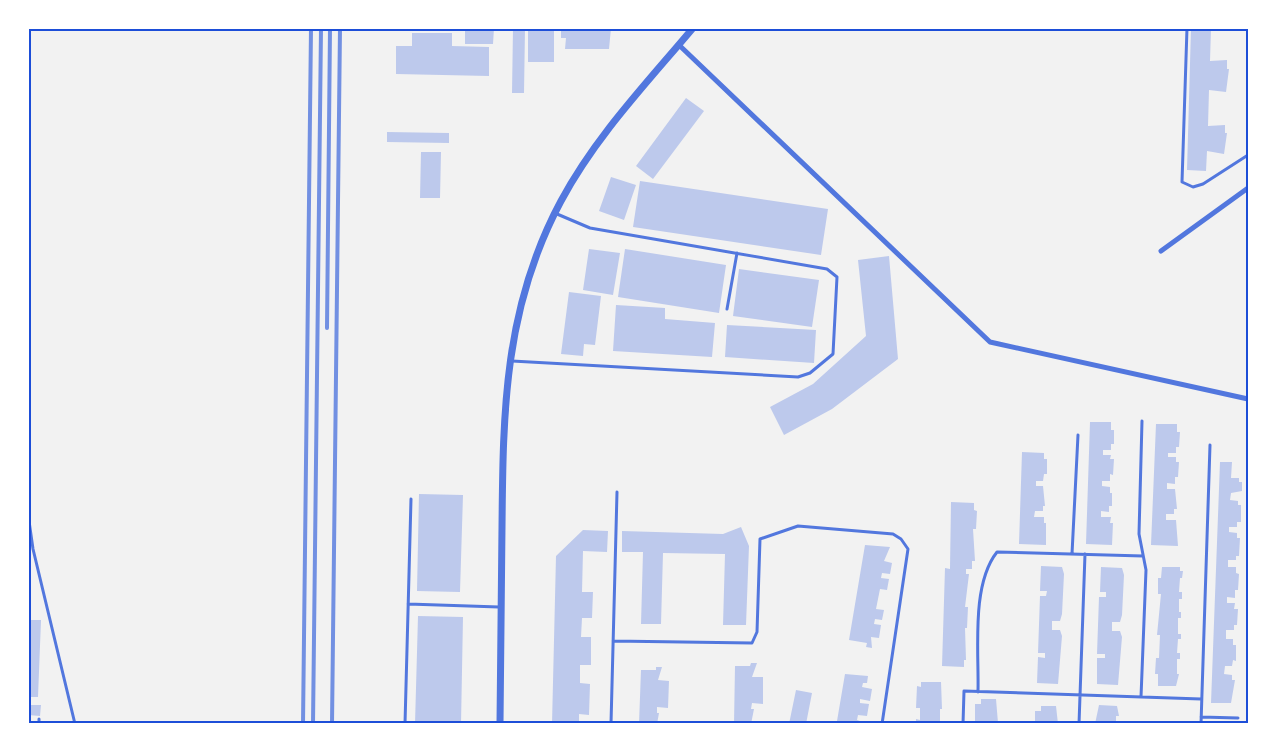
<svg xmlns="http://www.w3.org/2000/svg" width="1277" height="752" font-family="'Fira Sans Condensed',sans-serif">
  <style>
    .building { fill: #bdc9ec }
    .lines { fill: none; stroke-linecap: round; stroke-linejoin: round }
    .service { stroke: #5277de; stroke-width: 3 }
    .minor { stroke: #5277de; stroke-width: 5 }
    .tertiary { stroke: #5277de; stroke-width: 7 }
    .rail { stroke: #7290e2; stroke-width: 4 }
    .neatline { fill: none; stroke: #1d4ed8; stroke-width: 2 }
  </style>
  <rect width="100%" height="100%" fill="#f2f2f2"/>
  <path class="building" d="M465,28H494L493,44H465Z
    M513,28H525L524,93H512Z
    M528,28H554V62H528Z
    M561,28H611L609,49H565L566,38H561Z
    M1191,28H1211L1210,61L1227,60V69H1229L1226,92L1209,90L1208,126L1225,125V133H1227L1224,154L1207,151L1206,171L1187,170Z
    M412,33H452V46L489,47V76L396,74V46H412Z
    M686,98L704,111L653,179L636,166Z
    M387,132L449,133V143L387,142Z
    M421,152H441L440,198H420Z
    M611,177L636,185L624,220L599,211Z
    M640,181L828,209L821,255L633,227Z
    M589,249L620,253L613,295L583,290Z
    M625,249L726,265L719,313L618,297Z
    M889,256L898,359L832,409L784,435L770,407L813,384L866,336L858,260Z
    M739,269L819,280L812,327L733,316Z
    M569,292L601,296L595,345L584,344L583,356L561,354Z
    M616,305L665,308V319L715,323L712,357L613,351Z
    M727,325L816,330L814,363L725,357Z
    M1090,422H1111V430H1114V444H1111V450H1103V455H1111L1110,459H1114L1113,475L1110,474V481H1102V486L1110,487V493H1112V506H1109V512L1101,511V517H1111L1110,523H1113L1112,545L1086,544Z
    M1156,424H1177V432H1180L1179,447H1176V453H1168V457H1176V462H1179L1178,477H1175V484L1167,483V489H1175L1177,509H1174V514H1166V520H1176L1178,546L1151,545Z
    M1022,452L1044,453V459H1047V474H1044L1043,481H1036V486H1043L1045,506H1043V511H1035L1034,517H1044V523H1046V545L1019,544Z
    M1220,462H1232L1231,478H1239V482H1242V491L1231,493L1230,500L1238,501V505H1241V522H1237V527H1229V532L1237,533V538H1240L1239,556H1236V560H1228V567H1236V573L1239,574L1238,590H1235V598L1227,597V603H1235L1234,609H1238L1237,625H1234V630H1226V639H1233V645H1236V661L1233,660L1232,666H1225L1224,674L1232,675V680H1235L1231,703H1211Z
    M419,494L463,495L460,592L417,591Z
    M951,502L974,503V510L977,511L976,529H973L975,561H972V569H966V574H969L965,607H968L967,628H965L966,660H964V667L942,666L945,568L950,569Z
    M741,527L749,546L746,625H723L725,554L663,553L661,624H641L643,552H622V531L723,534Z
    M583,530L608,531L607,552L583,551L582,592H593L592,618H582L581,637H591V665H580V683L590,684L589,715L579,714V724H552L556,556Z
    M865,545L890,547L884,561L892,563L890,574L882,573L881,578L889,579L887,590L880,589L876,609L884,610L882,620L875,619L874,624L881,625L879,638L871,637L872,648L866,647L867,643L849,640Z
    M1041,566L1062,567L1064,574L1062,614L1060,621H1052V630H1060L1062,636L1058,684L1037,683L1038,657L1045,658V653H1038L1040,596H1046L1047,591H1040Z
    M1101,567L1122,568L1124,575L1122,615L1120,622H1112V631H1120L1122,637L1118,685L1097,684V658H1105V654H1097L1099,597H1106V592H1100Z
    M1162,567H1180V571H1183L1182,578H1180L1179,592H1182V599H1179V612H1181V618H1178V634H1181V639H1178L1177,653H1180V659H1177V674H1179L1176,686H1158V674H1155L1156,658H1159L1160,635H1157L1161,594H1158V578H1161Z
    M418,616L463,617L461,724H415Z
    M28,620H41L38,697H28Z
    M751,663H757L752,677H763V704L752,703L751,709H754L751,724H734L735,666H750Z
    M656,667H662L658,680L669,681L668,708L657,707V713H659L657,724H639L641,670H656Z
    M845,674L868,676L867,683H863L862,687L872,689L870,701L860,699V703L869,704L867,716L858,715L857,720L860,721V724L837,721Z
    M921,682H941L942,709H940V724H916V719L920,720V708H916L917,686L921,687Z
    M796,690L812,693L806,724H789Z
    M981,699H996L998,723L975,724V704H981Z
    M28,705H41L40,716L28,715Z
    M1099,705L1117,706L1119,716H1116V724H1095Z
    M1041,706H1056L1058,724H1035V711H1041Z"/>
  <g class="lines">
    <path class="service" d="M1187,28L1182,182L1193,187L1203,184L1248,155
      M727,309L737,253
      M512,361L798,377L810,373L833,354L837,277L827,269L590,228L557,214
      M28,514L33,549L75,724
      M1072,554L1078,435
      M408,604L499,607
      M613,641L752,643L757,632L760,539L798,526L893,534L901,539L908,549L882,724
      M978,692C979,650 971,585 997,552L1143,556
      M1141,697L1146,570L1139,534L1142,421
      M1201,717L1238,718
      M39,724V719
      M405,724L411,499
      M611,724L617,492
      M963,724L964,691L1201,699
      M1079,724L1085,554
      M1201,724L1210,445"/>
    <path class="minor" d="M679,45L990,342L1248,399
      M1161,251L1248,188"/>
    <path class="tertiary" d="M500,724C501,658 501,593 502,528C503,411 504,307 561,201C596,136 646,84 693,28"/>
    <path class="rail" d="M327,328L330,28
      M303,724L311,28
      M313,724L321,28
      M332,724L340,28"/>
  </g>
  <rect width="1277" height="752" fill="none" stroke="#ffffff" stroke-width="60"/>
  <rect x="30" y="30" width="1217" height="692" class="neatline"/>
</svg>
